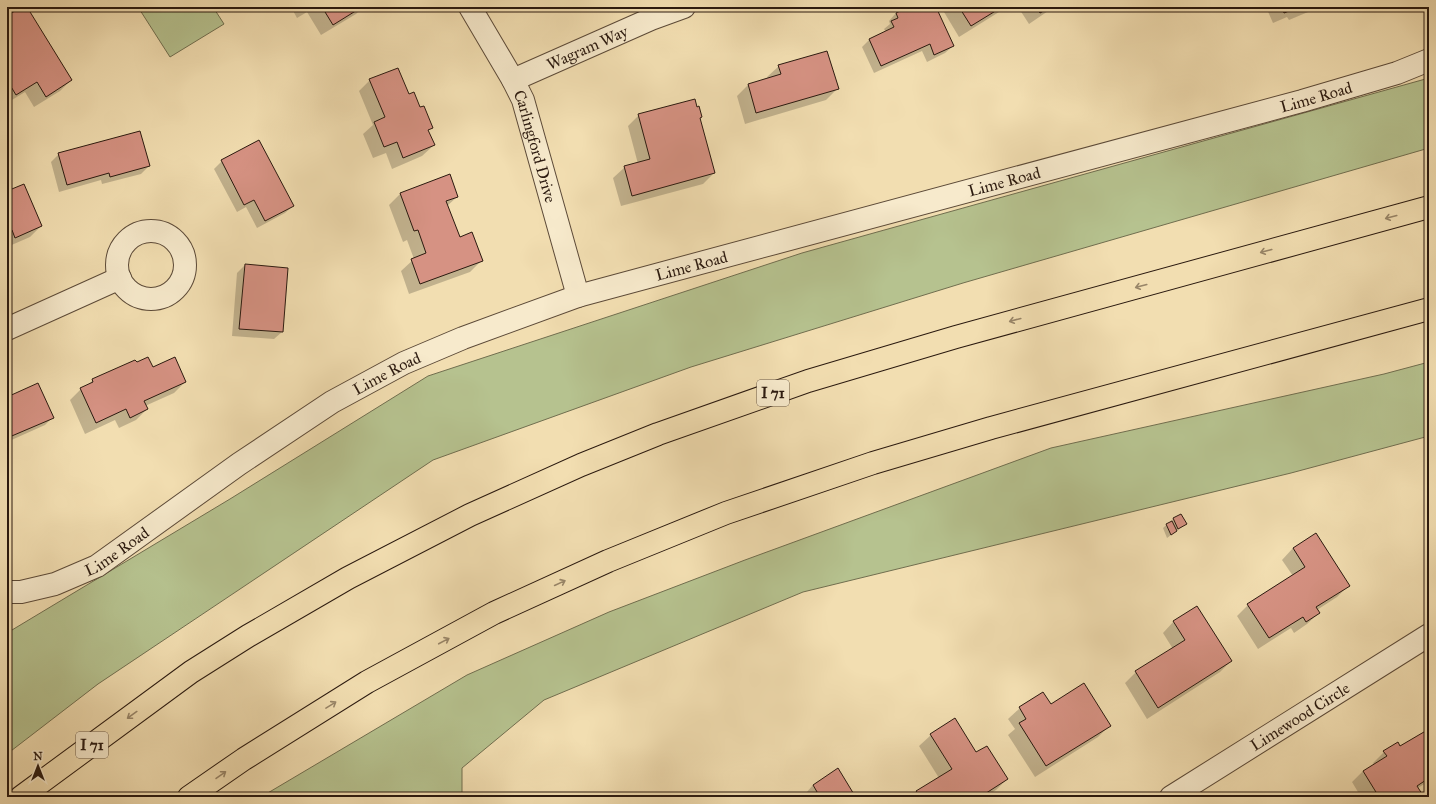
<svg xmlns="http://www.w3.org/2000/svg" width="1436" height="804" font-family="'IM FELL Great Primer',serif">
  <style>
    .green { fill: #b6c28f; stroke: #706e4f }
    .shadow { fill: #0003 }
    .building { fill: #d69283; stroke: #2a190f }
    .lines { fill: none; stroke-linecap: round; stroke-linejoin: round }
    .minor-casing { stroke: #5c4a38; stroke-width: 24 }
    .motorway-casing { stroke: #2a190f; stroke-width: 24 }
    .minor { stroke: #f7eacc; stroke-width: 22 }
    .motorway { stroke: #f2deb1; stroke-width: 22 }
    .oneway { stroke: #988568 }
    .labels { text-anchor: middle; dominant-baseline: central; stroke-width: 3; stroke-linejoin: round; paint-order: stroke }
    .shield { fill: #f7eacc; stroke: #685848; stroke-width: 1 }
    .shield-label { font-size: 15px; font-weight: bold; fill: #2a190f }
    .street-label { font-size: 16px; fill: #2a190f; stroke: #f7eacc }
  </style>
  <rect width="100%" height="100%" fill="#f2deb1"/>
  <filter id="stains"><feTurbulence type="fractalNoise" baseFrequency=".005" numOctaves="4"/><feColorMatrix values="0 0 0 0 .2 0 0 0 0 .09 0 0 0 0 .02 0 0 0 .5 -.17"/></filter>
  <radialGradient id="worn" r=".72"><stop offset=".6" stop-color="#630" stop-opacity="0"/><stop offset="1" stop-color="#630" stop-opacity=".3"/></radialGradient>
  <path class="green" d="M138,7H213L224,24L170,57Z
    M1429,78V148L963,283L691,367L433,460L98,684L7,754V633L230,499L428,376L802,253Z
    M1429,362V436L1291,473L803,592L544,700L462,768V797H261L467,675L609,612L745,560L1051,448L1384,374Z"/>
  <path class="shadow" d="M23,7H26L71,80L60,91L34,107L25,92L7,103V17Z
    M291,7H363L356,14L321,35L307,12L297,18Z
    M911,7H935L953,46L945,53L927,62L922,51L874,73L862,47L869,40L886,32L884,29L890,24L889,21L896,13Z
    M941,7H1007L959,37Z
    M1018,7H1054L1029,24Z
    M1266,7H1320L1289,20L1287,17L1273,23Z
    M779,66L837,89L826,100L745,124L737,96L748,85L768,79L767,77Z
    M370,80L419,109L432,127L428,131L434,145L422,156L392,169L386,153L373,158L363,134L373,125L359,91Z
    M697,108L701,117L699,119L714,173L703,184L621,206L613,178L625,167L638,164L628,126L639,115Z
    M259,141L293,206L285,213L257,228L246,207L237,212L214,169L222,161Z
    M59,154L149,166L141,174L102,184L101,180L59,192L51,162Z
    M7,192L41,226L30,237L7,247Z
    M400,194L457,197L447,206L459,238L481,261L470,272L409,294L401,271L414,259L407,240L403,242L389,205Z
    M245,265L282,332L274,339L232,336L237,273Z
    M136,363L185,382L174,393L145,406L147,409L136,420L119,428L115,420L85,434L70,400L81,389L87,386L93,380Z
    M7,398L53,417L45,425L7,442Z
    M1181,515L1186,524L1167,538L1163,528L1173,519Z
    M1293,548L1348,586L1337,597L1317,610L1319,613L1307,624L1294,633L1291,628L1258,649L1237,616L1248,605L1293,576L1282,560Z
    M1174,621L1231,661L1220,672L1147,719L1125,683L1136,672L1173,649L1163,633Z
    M1050,706L1109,726L1098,737L1035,777L1008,735L1015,729L1008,719L1020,708Z
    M1429,730V781L1418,788L1423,797H1361L1352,782L1363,771L1374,765L1373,763L1384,752L1400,748Z
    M931,735L976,753L1007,779L996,790L985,797H912L917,792L939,778L919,746Z
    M838,770L853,797H808L806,793L813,785Z"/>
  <path class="building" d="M21,7H27L72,80L46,97L37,82L16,95L10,85L7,87V16Z
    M322,7H362L333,25Z
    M908,7H936L954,46L934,55L930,44L881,66L869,39L894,27L891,21L898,18L896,13Z
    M959,7H1002L971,26Z
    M1036,7H1051L1040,13Z
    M1282,7H1299L1284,13Z
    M827,51L839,89L756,113L748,84L781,74L778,65Z
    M398,68L409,94L414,92L420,107L424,106L433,128L428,130L435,145L403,158L397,142L384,147L374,122L385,117L369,79Z
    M695,99L697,107L699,106L702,117L700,118L715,173L632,196L624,166L650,159L638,114Z
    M140,131L150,166L110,177L109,173L67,185L58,153Z
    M259,140L294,206L265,221L254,200L244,205L221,160Z
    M450,174L458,197L446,201L460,237L472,232L483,261L420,284L411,259L426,253L418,230L414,231L400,193Z
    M24,184L42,226L15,238L12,230L7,232V191Z
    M245,264L288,268L283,332L239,329Z
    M148,357L153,367L175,357L186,382L144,401L148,409L130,418L126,409L96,423L80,388L93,382L92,379L135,360L137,362Z
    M38,383L54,418L7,438V397Z
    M1181,514L1187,524L1178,529L1173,518Z
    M1172,521L1177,531L1171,535L1166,524Z
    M1316,533L1350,586L1316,607L1320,613L1306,622L1303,617L1269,638L1247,604L1305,567L1293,548Z
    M1197,606L1232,661L1158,708L1135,671L1185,640L1173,621Z
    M1084,683L1111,726L1046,766L1019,723L1026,719L1019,707L1043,692L1051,704Z
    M955,718L976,752L987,746L1008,779L980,797H920L916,791L952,769L930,734Z
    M1429,729V778L1417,786L1424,797L1429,793V797H1379L1363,771L1387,756L1383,751L1398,742L1400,746Z
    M838,768L855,796L853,797H820L813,785Z"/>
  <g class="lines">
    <defs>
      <g id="minor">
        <path id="s1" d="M470,7L513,80L523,100L578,296"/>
        <path id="s2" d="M513,80L651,19L684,7"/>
        <circle cx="151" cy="265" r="34"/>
        <path d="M7,329L120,278"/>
        <path id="s3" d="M7,592H21L55,584L97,566L239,464L332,402L404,363L463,338L578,296L1302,101L1397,73L1429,60"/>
        <path id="s4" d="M1171,797L1429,635"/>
      </g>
      <path id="motorway" d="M21,797L191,672L248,636L348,578L470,515L581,465L658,434L808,381L956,337L1429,207
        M189,797L244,759L367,682L494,613L608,561L726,513L873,463L991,428L1429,309"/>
    </defs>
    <use href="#minor" class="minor-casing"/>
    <use href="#motorway" class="motorway-casing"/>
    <use href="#minor" class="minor"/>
    <use href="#motorway" class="motorway"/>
  </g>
  <defs><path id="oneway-shaft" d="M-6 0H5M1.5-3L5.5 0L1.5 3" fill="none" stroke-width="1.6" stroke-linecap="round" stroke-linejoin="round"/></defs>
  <g class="oneway">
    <use href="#oneway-shaft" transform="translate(1391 217) rotate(165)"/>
    <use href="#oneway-shaft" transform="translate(1266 251) rotate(165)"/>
    <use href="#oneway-shaft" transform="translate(1141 286) rotate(165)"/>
    <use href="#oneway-shaft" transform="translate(1015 320) rotate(165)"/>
    <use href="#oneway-shaft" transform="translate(560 583) rotate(-25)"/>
    <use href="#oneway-shaft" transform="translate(444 641) rotate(-28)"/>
    <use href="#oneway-shaft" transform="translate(331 705) rotate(-32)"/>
    <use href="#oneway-shaft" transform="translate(132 715) rotate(144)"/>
    <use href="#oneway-shaft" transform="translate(221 775) rotate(-35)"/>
  </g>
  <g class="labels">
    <g class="shield">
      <rect x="757" y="380" width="32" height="26" rx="3"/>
      <rect x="76" y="732" width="32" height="26" rx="3"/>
    </g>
    <g class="shield-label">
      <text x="773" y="393">I 71</text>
      <text x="92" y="745">I 71</text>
    </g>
    <g class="street-label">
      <text stroke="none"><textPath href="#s2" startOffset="81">Wagram Way</textPath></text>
      <text stroke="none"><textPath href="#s3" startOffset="1414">Lime Road</textPath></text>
      <text stroke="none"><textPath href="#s1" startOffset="155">Carlingford Drive</textPath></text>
      <text stroke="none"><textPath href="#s3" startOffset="1091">Lime Road</textPath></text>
      <text stroke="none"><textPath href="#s3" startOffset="767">Lime Road</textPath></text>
      <text stroke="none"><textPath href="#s3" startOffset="443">Lime Road</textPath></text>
      <text stroke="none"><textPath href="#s3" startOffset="119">Lime Road</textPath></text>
      <text stroke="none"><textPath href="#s4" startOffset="152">Limewood Circle</textPath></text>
    </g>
  </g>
  <rect width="1436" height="804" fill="none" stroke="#f2deb1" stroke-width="24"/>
  <rect x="8" y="8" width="1420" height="788" fill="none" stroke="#2a190f" stroke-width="2"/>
  <rect x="12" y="12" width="1412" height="780" fill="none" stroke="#2a190f"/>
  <g transform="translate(38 766)" stroke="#f7eacc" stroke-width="3" paint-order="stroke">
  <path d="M0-3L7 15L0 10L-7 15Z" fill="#2a190f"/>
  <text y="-6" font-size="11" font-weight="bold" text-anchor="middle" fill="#2a190f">N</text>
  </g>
  <rect width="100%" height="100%" filter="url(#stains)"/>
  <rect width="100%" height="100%" fill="url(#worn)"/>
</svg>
